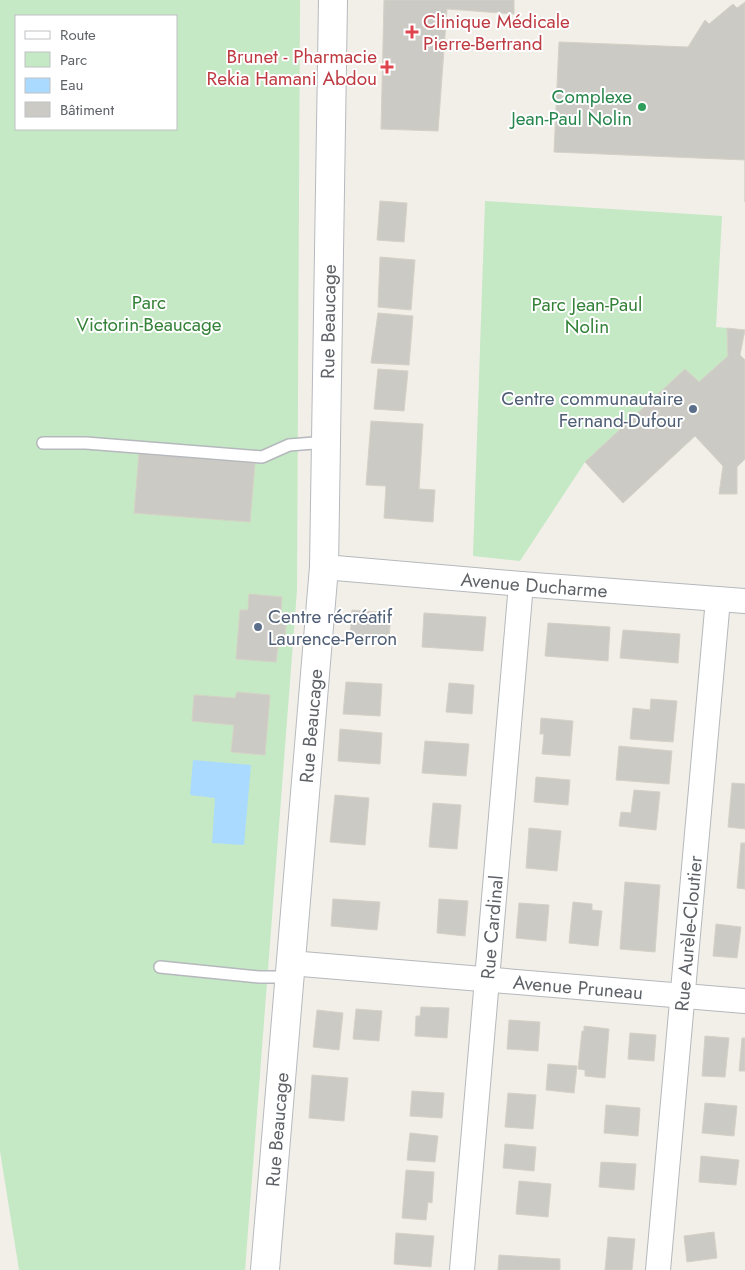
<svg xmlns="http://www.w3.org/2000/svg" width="745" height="1270" font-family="Jost,sans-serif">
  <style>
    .green { fill: #c5e8c5; fill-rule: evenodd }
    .water { fill: #aadaff }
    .building { fill: #cccac5; stroke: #d6d1c6 }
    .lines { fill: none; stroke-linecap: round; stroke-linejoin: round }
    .lane-casing { stroke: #b5b8bc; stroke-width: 14 }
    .street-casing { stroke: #b5b8bc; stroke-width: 26 }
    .secondary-casing { stroke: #b6babf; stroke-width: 30 }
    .lane { stroke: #fff; stroke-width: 11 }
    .street { stroke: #fff; stroke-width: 24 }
    .secondary { stroke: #fff; stroke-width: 28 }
    .health-dot { fill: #e0444e; stroke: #fff; stroke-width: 2 }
    .leisure-dot { fill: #2e9e5b; stroke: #fff; stroke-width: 2 }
    .service-dot { fill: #5c6f8a; stroke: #fff; stroke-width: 2 }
    .labels { text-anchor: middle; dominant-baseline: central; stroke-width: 4; stroke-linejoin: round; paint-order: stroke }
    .health-label { font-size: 19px; fill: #be3a42; stroke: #fff; text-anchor: start }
    .leisure-label { font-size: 19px; fill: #27864d; stroke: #fff; text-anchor: end }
    .park-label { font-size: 19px; fill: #348238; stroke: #fff }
    .street-label { font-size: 19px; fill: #5f6368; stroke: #fff }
    .service-label { font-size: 19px; fill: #4e5e75; stroke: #fff; text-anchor: end }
  </style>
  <rect width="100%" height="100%" fill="#f1efe8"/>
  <path class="green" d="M0,0H300L297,590L245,1270H19L0,1151ZM16,16H176V129H16Z
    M485,201L722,216L716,327L727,328L728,356L699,382L685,369L585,462L520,561L473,556Z"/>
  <path class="water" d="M193,760L251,765L244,845L212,843L215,798L190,795Z"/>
  <path class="building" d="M384,0H514V14L447,9L438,131L381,129Z
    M745,2V202V160L554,152L559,42L688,47L705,20L709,24L733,4L737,8Z
    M380,201L407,203L404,242L377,240Z
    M380,257L415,260L411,310L378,307Z
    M378,313L413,316L409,365L371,363Z
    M727,328L745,330L740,355L745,360V459L737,467V494H719L723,466L695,436L623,503L585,462L685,369L699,382L728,356Z
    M378,369L408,371L404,411L374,409Z
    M371,421L423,424L419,489L435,490L433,522L384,518L386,486L366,485Z
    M139,454L255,463L250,522L134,513Z
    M249,594L282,597L281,613L287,614L284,646H278L276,662L236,659L240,610H248Z
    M352,610L391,613L389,639L350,636Z
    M424,613L486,617L483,651L422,647Z
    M548,623L610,627L608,661L545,656Z
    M623,630L680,634L678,663L620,658Z
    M346,682L382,684L380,716L343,714Z
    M449,683L474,685L472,714L446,712Z
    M237,692L270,695L265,755L231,752L234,725L192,721L194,695L235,698Z
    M651,699L677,701L673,742L630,739L633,708L650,710Z
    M541,718L573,721L570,756L542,754L544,734H540Z
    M340,729L382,733L380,764L338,761Z
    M425,741L469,744L466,776L422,773Z
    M619,746L672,751L669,784L616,780Z
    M536,777L570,780L568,805L534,802Z
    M732,783L745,784V829L728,827Z
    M634,790L660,792L656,830L619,826L621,812L631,813Z
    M335,795L369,798L365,845L330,842Z
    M433,803L461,805L457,849L429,847Z
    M529,828L561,831L557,871L526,868Z
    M741,843H745V889L737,888Z
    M625,882L660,885L655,952L620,949Z
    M333,899L380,902L377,930L331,926Z
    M439,899L468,901L465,936L437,933Z
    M573,902L592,904V910L602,911L598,946L569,943Z
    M519,903L549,905L546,941L516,938Z
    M716,924L741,927L737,958L713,956Z
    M421,1007L449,1008L447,1038L415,1036L416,1016H420Z
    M356,1009L382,1011L379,1041L353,1039Z
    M317,1010L343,1013L339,1050L313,1047Z
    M509,1020L540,1022L538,1051L507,1049Z
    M584,1026L609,1029L605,1078L585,1076V1070L578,1069L582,1031H584Z
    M630,1033L656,1035L654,1061L628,1059Z
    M705,1036L729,1038L725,1077L702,1076Z
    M742,1038H745V1071H739Z
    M548,1064L577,1066L574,1093L546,1090Z
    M312,1075L348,1078L344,1121L309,1118Z
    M412,1091L444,1093L442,1118L410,1116Z
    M508,1093L536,1095L533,1129L505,1127Z
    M705,1103L737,1106L734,1136L702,1133Z
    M606,1105L640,1108L638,1136L604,1133Z
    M410,1133L438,1136L435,1162L407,1160Z
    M505,1144L536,1147L534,1171L503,1168Z
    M701,1156L739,1160L736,1185L699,1182Z
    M601,1162L636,1164L634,1190L599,1187Z
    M406,1170L434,1172L432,1203L428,1202L426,1220L402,1218Z
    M519,1181L551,1184L548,1217L516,1214Z
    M714,1232L717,1258L687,1262L684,1236Z
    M396,1233L434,1236L431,1267L394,1264Z
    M608,1237L635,1239L632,1270H605Z
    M499,1255L560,1259V1270H498Z"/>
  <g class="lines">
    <defs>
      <path id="lane" d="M43,443H86L262,457L289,445L327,442
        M160,967L259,977H289"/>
      <g id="street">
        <path id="s1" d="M324,567L521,584L745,601"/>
        <path id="s2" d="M290,963L745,1001"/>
        <path id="s3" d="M462,1270L521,584"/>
        <path id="s4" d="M658,1270L718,599"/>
      </g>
      <g id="secondary">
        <path id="s5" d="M265,1270L324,567L333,0"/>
      </g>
    </defs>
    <use href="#lane" class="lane-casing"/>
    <use href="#street" class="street-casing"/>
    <use href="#secondary" class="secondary-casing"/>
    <use href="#lane" class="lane"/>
    <use href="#street" class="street"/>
    <use href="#secondary" class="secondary"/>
  </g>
  <g class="health-dot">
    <path d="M409.5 24.5h5v5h5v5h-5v5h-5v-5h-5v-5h5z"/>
    <path d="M384.5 59.5h5v5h5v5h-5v5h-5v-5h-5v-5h5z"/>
  </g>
  <circle class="leisure-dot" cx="642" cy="107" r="5"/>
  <g class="service-dot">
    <circle cx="693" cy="409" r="5"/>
    <circle cx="258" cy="627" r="5"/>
  </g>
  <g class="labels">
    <g class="health-label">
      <text x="423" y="21">Clinique Médicale<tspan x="423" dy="22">Pierre-Bertrand</tspan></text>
      <text x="377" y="56" text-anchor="end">Brunet - Pharmacie<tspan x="377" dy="22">Rekia Hamani Abdou</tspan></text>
    </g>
    <g class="leisure-label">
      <text x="632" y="96">Complexe<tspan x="632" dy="22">Jean-Paul Nolin</tspan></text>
    </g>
    <g class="park-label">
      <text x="149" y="302">Parc<tspan x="149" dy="22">Victorin-Beaucage</tspan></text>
      <text x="587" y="304">Parc Jean-Paul<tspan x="587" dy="22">Nolin</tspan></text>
    </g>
    <g class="street-label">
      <text stroke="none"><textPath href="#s5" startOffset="951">Rue Beaucage</textPath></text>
      <text stroke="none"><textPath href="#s1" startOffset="211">Avenue Ducharme</textPath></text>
      <text stroke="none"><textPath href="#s5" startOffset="546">Rue Beaucage</textPath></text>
      <text stroke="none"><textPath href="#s3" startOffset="344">Rue Cardinal</textPath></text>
      <text stroke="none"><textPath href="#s4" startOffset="338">Rue Aurèle-Cloutier</textPath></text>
      <text stroke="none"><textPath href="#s2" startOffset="289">Avenue Pruneau</textPath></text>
      <text stroke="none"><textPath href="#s5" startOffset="141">Rue Beaucage</textPath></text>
    </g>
    <g class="service-label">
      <text x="683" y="398">Centre communautaire<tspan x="683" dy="22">Fernand-Dufour</tspan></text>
      <text x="268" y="616" text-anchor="start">Centre récréatif<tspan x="268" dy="22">Laurence-Perron</tspan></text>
    </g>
  </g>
  <rect x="15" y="15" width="162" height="115" fill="#ffffff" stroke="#bfc1c3"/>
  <rect x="25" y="31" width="25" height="8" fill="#ffffff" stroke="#bfc1c3"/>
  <text x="60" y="40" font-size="15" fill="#5f6368">Route</text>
  <rect x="25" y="52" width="25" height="15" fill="#c5e8c5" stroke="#bfc1c3"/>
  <text x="60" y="65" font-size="15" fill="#5f6368">Parc</text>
  <rect x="25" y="78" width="25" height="15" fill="#aadaff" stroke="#bfc1c3"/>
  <text x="60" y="90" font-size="15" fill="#5f6368">Eau</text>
  <rect x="25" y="102" width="25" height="15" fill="#cccac5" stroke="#bfc1c3"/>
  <text x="60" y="115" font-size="15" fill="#5f6368">Bâtiment</text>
</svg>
